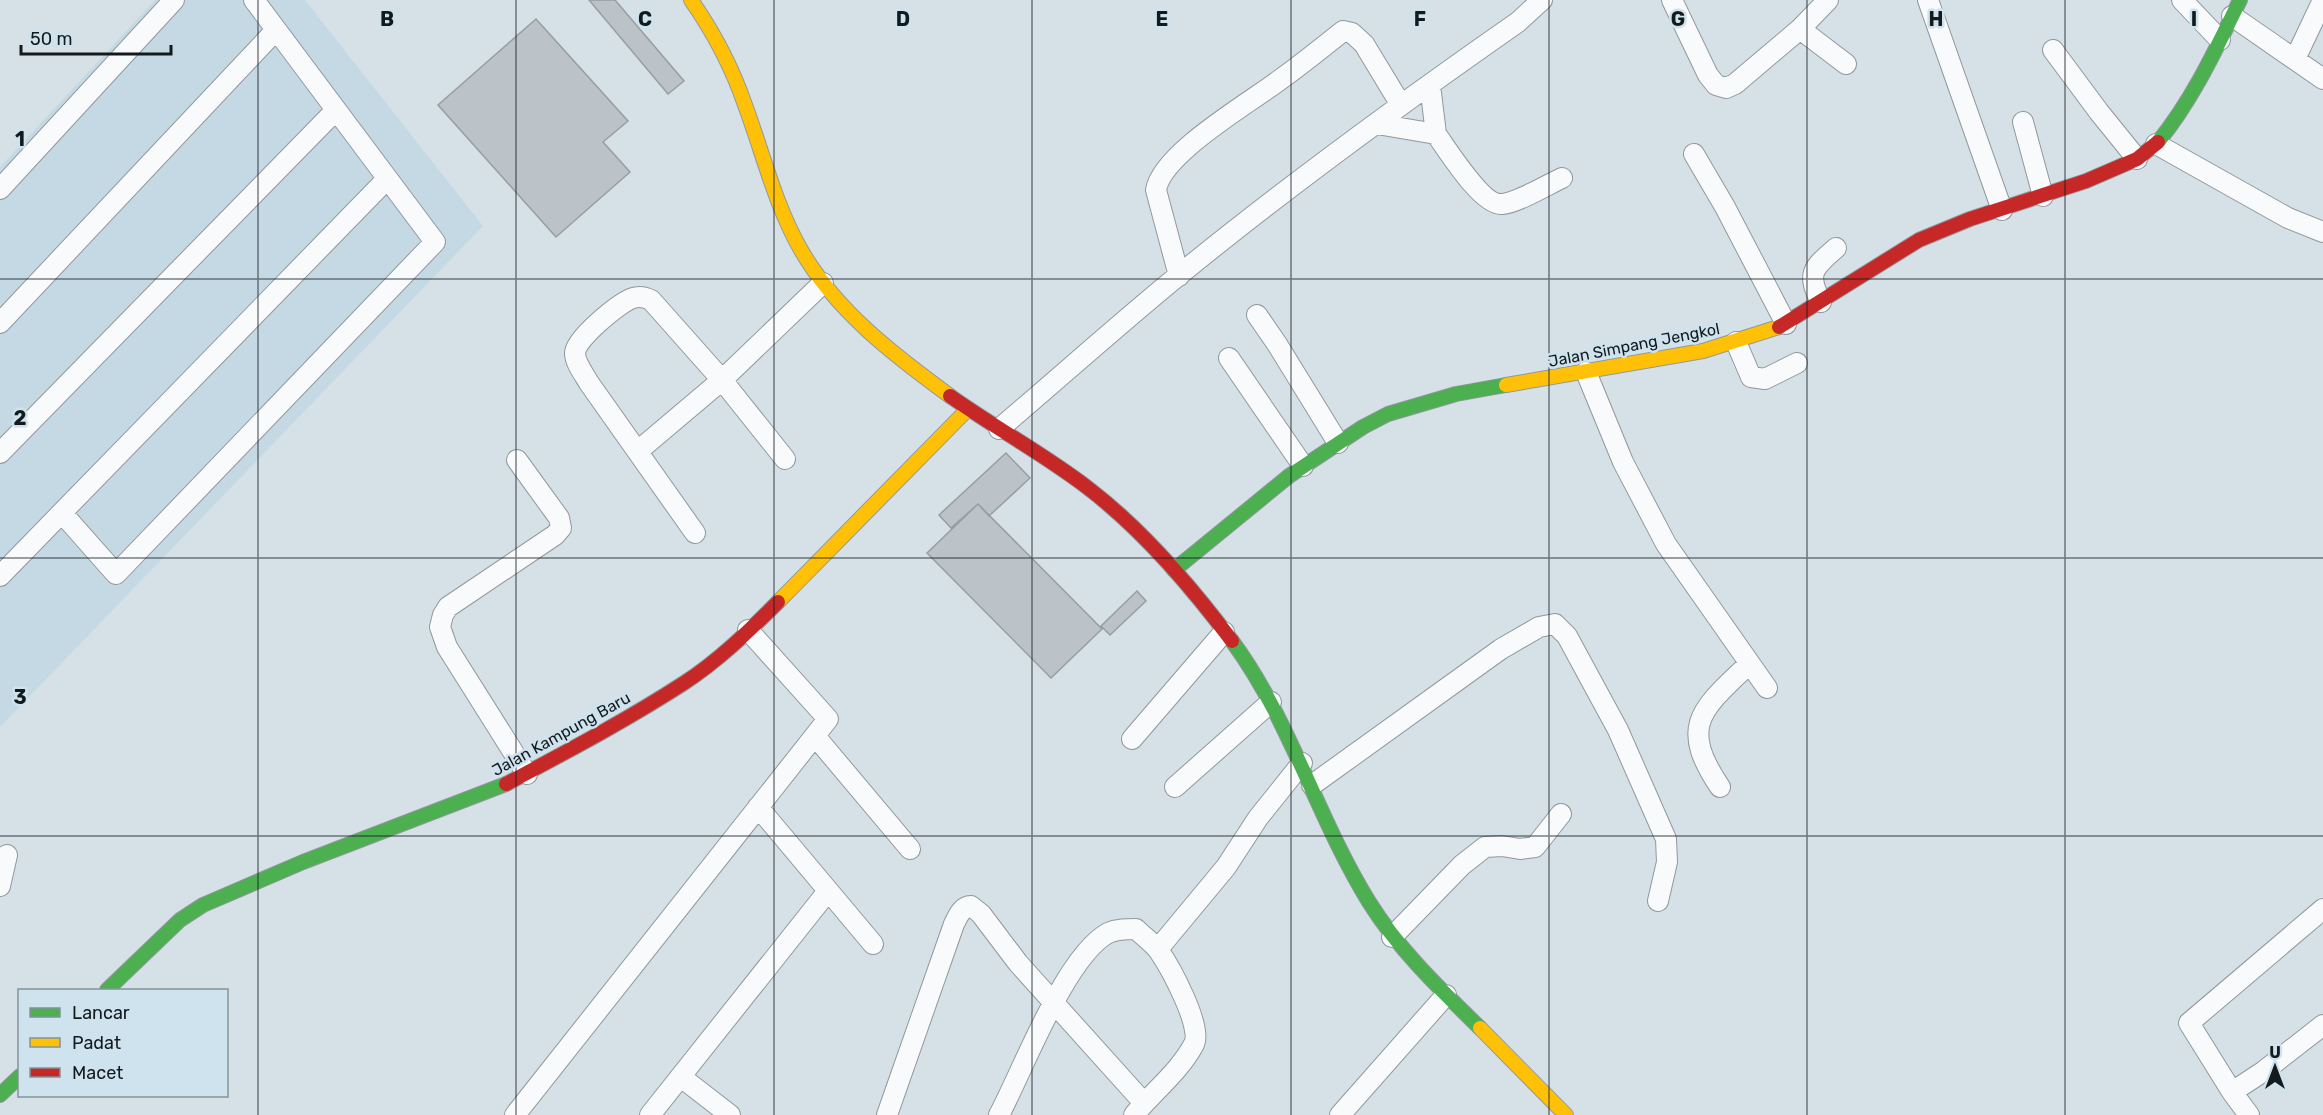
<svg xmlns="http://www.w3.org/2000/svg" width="2323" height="1115" font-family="Rubik,sans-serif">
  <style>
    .built { fill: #c5d9e5 }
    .building { fill: #bbc3c8; stroke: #969ea3; stroke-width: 1.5 }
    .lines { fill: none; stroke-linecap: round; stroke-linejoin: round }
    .street-casing { stroke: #90989d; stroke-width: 22 }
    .fast-casing { stroke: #90989d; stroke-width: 16 }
    .slow-casing { stroke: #90989d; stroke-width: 16 }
    .jam-casing { stroke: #90989d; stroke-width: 16 }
    .street { stroke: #f9fafb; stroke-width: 20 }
    .fast { stroke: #4caf50; stroke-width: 14 }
    .slow { stroke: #ffc107; stroke-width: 14 }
    .jam { stroke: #c62828; stroke-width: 14 }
    .grid { fill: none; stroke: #131a1e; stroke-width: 1.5; stroke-opacity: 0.55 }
    .labels { text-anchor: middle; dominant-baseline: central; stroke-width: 5; stroke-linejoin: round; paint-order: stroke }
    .street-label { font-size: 16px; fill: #131a1e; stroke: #cfe3ee }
    .grid-label { font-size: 20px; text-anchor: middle; font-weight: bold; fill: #131a1e; stroke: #cfe3ee; stroke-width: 5; stroke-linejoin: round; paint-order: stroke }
  </style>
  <rect width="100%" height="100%" fill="#d6e1e7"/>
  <path class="built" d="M155,0H305L483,226L0,727V167Z"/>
  <path class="building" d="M589,0H615L684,81L668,94Z
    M536,19L628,121L603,142L630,172L556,237L438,105Z
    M1006,453L1030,478L989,516L978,504L951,528L939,515Z
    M978,504L1102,629L1051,678L927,553Z
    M1137,591L1146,601L1110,635L1101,626Z"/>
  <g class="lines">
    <defs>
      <path id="street" d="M1672,0L1708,75L1716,85L1726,88L1735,84L1800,29L1828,0
        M1928,0L2002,210
        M2182,0L2220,40
        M2232,16L2323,79
        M1800,29L1846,64
        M2053,50L2099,112L2137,159
        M2295,59L2323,0
        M1430,85L1436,134
        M2023,122L2043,196
        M1377,124L1436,134C1447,149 1482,206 1502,204C1517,203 1547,185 1562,178
        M2156,144L2288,218L2323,232
        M1694,154L1725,207L1786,324
        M0,189L174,0
        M1179,276L1156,190C1162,153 1251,102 1281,79C1302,64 1323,47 1343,31L1352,33L1364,44L1401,105
        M1821,302C1806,273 1813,268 1836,248
        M1257,315L1277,344L1338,443
        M0,323L276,30
        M1736,342L1751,377L1765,379L1797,363
        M1229,358L1303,466
        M1586,372L1623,462L1666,544L1767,688
        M999,429C1059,378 1118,325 1179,275C1288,186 1402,103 1518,22L1542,0
        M638,451L722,380L823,283
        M0,453L336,110
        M517,460L559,518L561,528L555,535L448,607L443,615L440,627L447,647L527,774
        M62,513L116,574L435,242L254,0
        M695,533L589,383C584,374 575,363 575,353C575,339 620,302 633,298C639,296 645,297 651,300L722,380L785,459
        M0,576L387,179
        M815,736L910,849
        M1132,739L1224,632
        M1312,785L1501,649L1539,627L1555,624L1567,636L1618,730L1666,839L1667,862L1658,901
        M1175,787L1271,702
        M1720,787C1678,725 1702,709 1749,664
        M758,807L873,944
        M0,886L7,855
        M2323,909L2189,1023L2232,1092L2264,1071L2323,1025
        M1392,937L1462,865L1485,847L1502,846L1520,849L1535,847L1561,814
        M1158,949L1226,867L1258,818L1302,763
        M681,1077L730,1115
        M2232,1092L2249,1115
        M515,1115L828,719L748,630
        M650,1115L828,891
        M887,1115L954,924C958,916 962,906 971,906L981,914L1018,963L1144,1103
        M999,1115C1023,1070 1065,957 1108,933C1117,929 1127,929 1136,929C1143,936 1153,943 1159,951C1170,967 1203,1027 1194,1044C1180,1071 1153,1092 1134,1115
        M1340,1115L1446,995"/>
      <path id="fast" d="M2158,142C2193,99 2216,49 2240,0
        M1174,570L1289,476L1363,427L1388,414L1456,394L1506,385
        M1232,641C1291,721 1317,818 1369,902C1399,950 1440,989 1480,1028
        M107,990L180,920L203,905L303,862L506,784
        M0,1095L20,1076"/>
      <path id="slow" d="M691,0C714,33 732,67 745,105C763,153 775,205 801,250C836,311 894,355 950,396
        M1506,385L1703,351L1779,327
        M778,602L968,409
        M1480,1028L1566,1115"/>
      <path id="jam" d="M1779,327L1919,240L1970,219L2086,181L2137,159L2158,142
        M950,396C995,428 1044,454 1088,488C1143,530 1190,585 1232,641
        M506,784C566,752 627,720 684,683C718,661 749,631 778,602"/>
    </defs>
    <use href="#street" class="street-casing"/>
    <use href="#fast" class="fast-casing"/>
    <use href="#slow" class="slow-casing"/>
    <use href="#jam" class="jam-casing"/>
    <use href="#street" class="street"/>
    <use href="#fast" class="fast"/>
    <use href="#slow" class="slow"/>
    <use href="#jam" class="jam"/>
  </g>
  <path class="grid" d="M258,0V1115M516,0V1115M774,0V1115M1032,0V1115M1291,0V1115M1549,0V1115M1807,0V1115M2065,0V1115M0,279H2323M0,558H2323M0,836H2323"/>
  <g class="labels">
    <g class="street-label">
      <text transform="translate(1634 345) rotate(-11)">Jalan Simpang Jengkol</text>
      <text transform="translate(561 734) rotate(-29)">Jalan Kampung Baru</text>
    </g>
  </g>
  <g class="grid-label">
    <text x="387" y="26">B</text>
    <text x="645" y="26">C</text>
    <text x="903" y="26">D</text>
    <text x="1162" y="26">E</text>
    <text x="1420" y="26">F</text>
    <text x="1678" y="26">G</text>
    <text x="1936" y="26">H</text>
    <text x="2194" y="26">I</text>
    <text x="20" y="146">1</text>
    <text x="20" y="425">2</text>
    <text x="20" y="704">3</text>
  </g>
  <rect x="18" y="989" width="210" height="108" fill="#cfe3ee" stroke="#84939b" stroke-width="1.5"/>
  <rect x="30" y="1008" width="30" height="9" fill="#4caf50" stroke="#84939b" stroke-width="1.5"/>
  <text x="72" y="1019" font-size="18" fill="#131a1e">Lancar</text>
  <rect x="30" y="1038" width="30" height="9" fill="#ffc107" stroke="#84939b" stroke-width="1.5"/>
  <text x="72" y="1049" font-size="18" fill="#131a1e">Padat</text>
  <rect x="30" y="1068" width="30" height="9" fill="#c62828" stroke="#84939b" stroke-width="1.5"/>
  <text x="72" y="1079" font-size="18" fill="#131a1e">Macet</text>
  <g transform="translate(2275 1067)" stroke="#cfe3ee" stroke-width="4.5" paint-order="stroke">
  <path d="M0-4.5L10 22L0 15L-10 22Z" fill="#131a1e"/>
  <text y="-9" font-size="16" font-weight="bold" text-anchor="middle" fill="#131a1e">U</text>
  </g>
  <path d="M21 45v9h150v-9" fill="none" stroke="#131a1e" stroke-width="3"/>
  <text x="30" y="45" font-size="18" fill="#131a1e" stroke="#cfe3ee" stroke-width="4.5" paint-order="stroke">50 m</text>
</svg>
